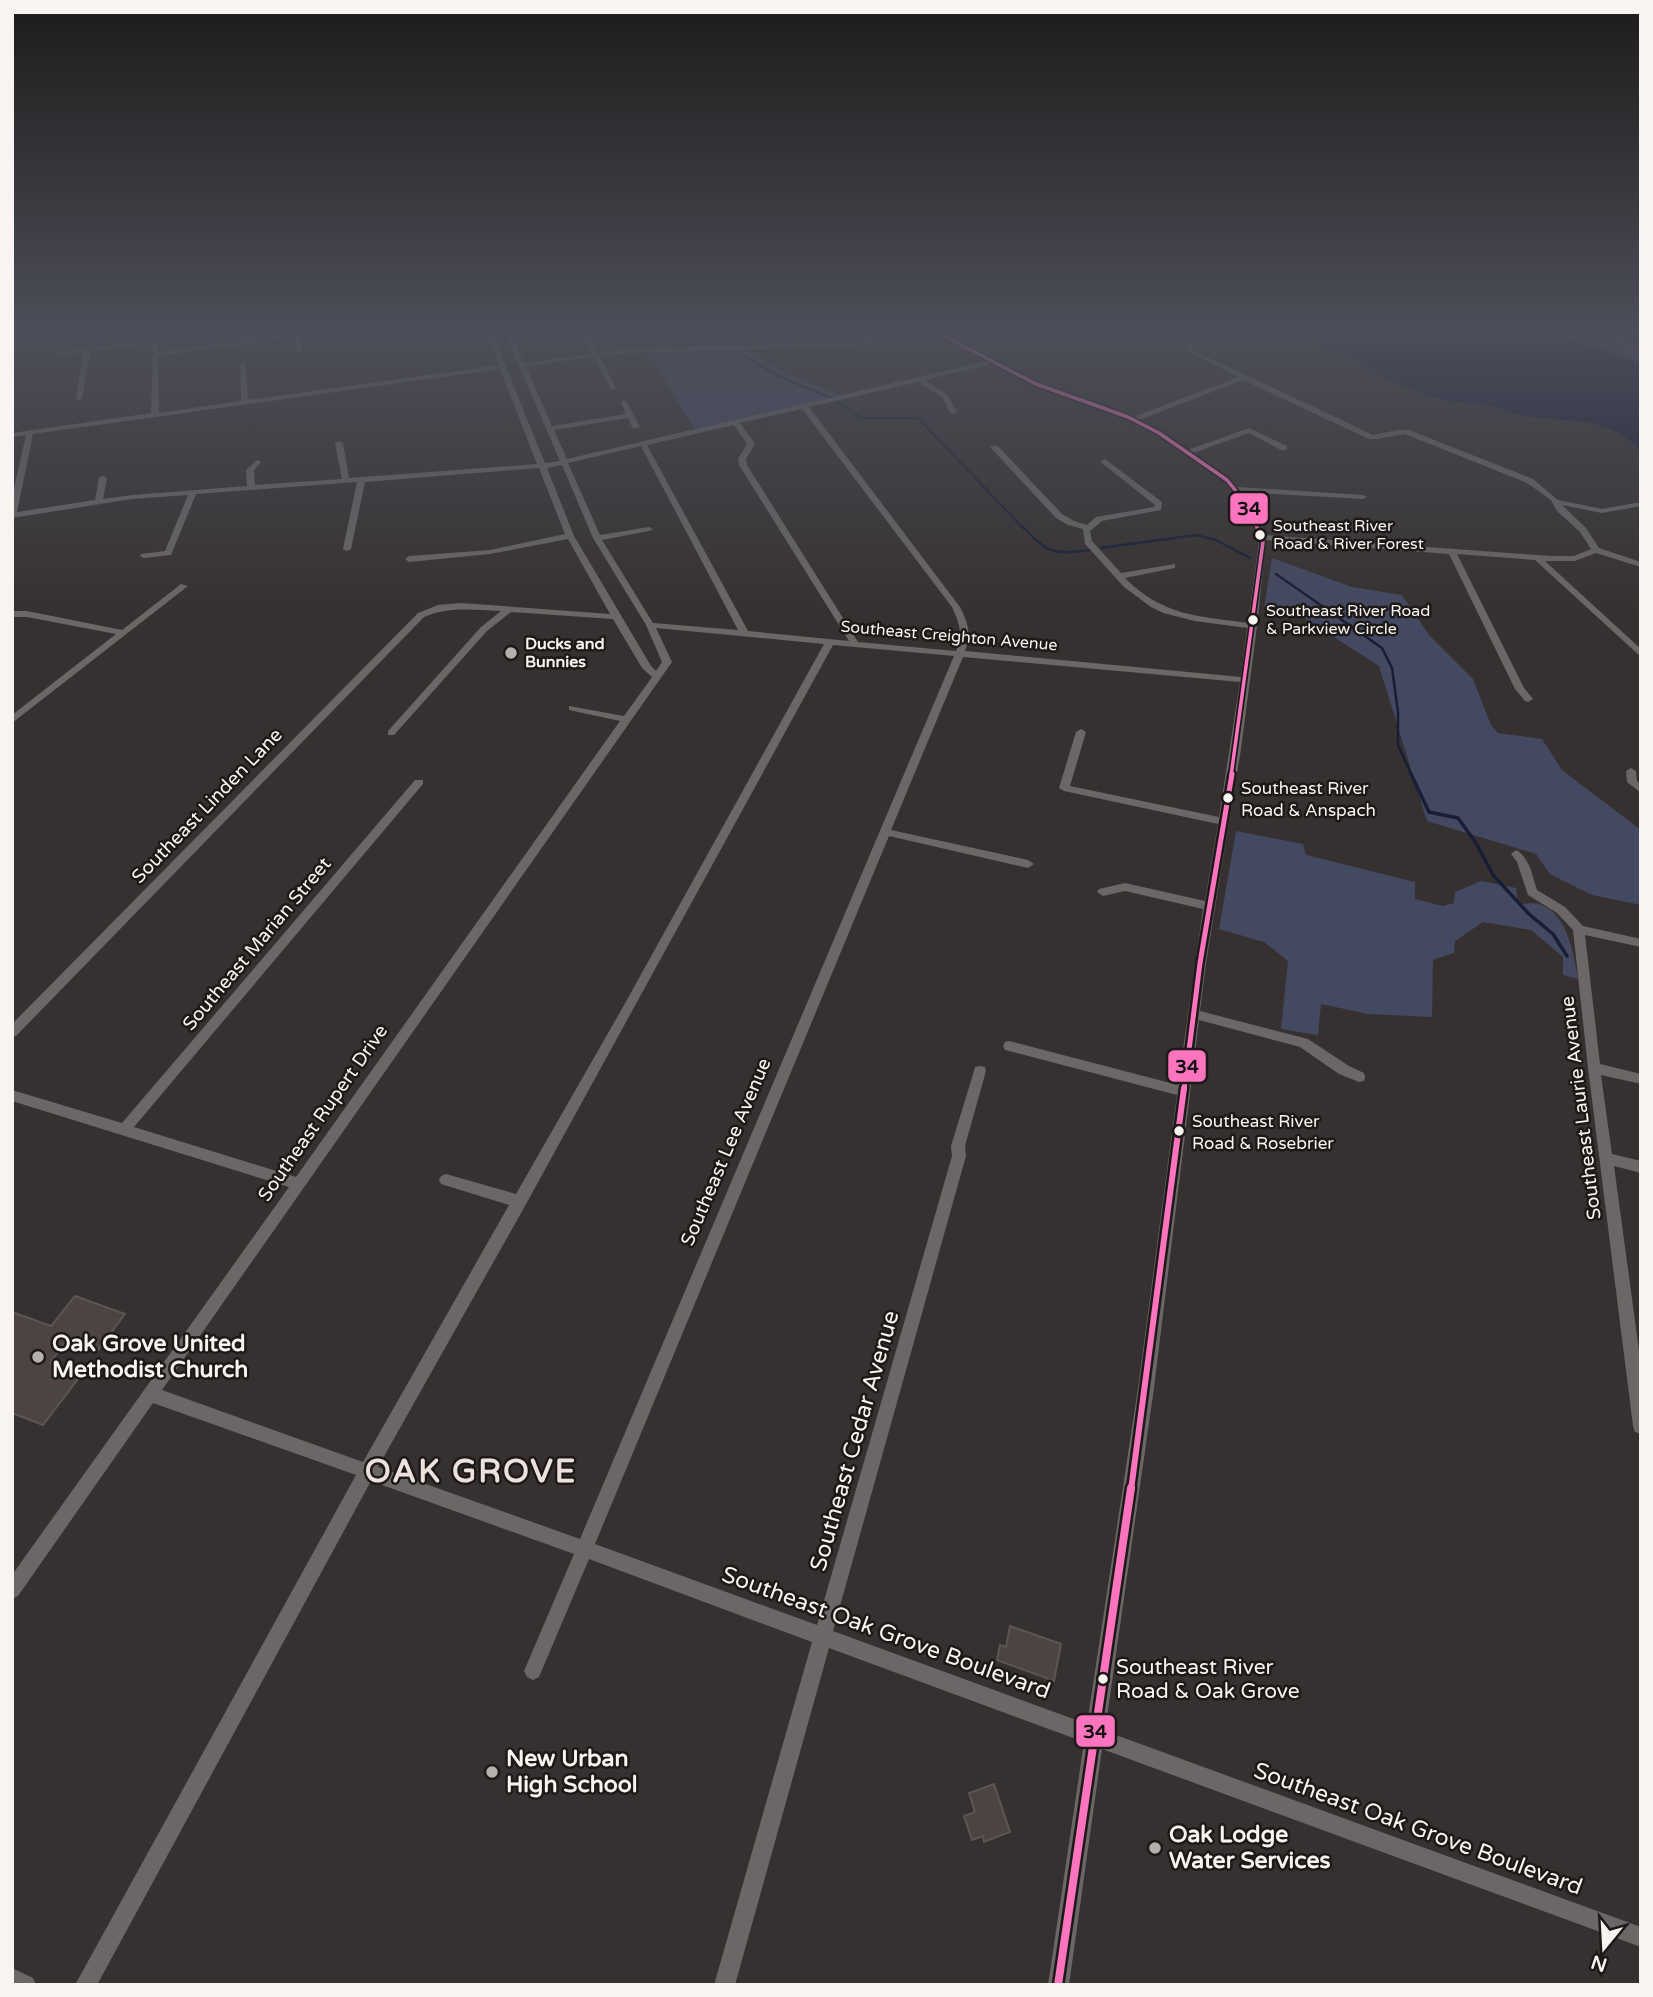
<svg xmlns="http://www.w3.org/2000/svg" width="1653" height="1997" font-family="'Varela Round',sans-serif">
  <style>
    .green { fill: #434960 }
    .water { fill: #181e35 }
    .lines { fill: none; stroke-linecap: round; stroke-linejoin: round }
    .stream-far2 { stroke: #181e35; stroke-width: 2 }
    .stream-far1 { stroke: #181e35; stroke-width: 2.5 }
    .stream { stroke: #181e35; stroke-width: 3.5 }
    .building { fill: #4d4442; stroke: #5a5655; stroke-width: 2 }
    .minor { fill: #6a6766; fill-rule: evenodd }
    .bus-1-far3-casing { stroke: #1d1918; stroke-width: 7 }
    .bus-1-far2-casing { stroke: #1d1918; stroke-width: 10 }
    .bus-1-far1-casing { stroke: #1d1918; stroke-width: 11 }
    .bus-1-casing { stroke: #1d1918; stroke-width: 13 }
    .bus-1-far3 { stroke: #fc73be; stroke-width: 3.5 }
    .bus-1-far2 { stroke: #fc73be; stroke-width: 5 }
    .bus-1-far1 { stroke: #fc73be; stroke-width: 6 }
    .bus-1 { stroke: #fc73be; stroke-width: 8 }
    .bus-dot { fill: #f9f3f1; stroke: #1d1918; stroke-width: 2.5 }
    .poi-dot { fill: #b5afad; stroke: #1d1918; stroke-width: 2.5 }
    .labels { text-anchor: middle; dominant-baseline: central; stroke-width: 5; stroke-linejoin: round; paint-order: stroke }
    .far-bus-label { font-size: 16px; fill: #f9f3f1; stroke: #1d1918; text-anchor: start }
    .far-street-label { font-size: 16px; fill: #f9f3f1; stroke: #1d1918 }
    .far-poi-label { font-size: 16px; font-weight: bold; fill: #f9f3f1; stroke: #1d1918; text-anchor: start }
    .bus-label { font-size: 17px; fill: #f9f3f1; stroke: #1d1918; text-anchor: start }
    .street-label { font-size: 19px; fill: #f9f3f1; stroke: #1d1918 }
    .near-bus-label { font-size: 21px; fill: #f9f3f1; stroke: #1d1918; text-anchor: start }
    .near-poi-label { font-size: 23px; font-weight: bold; fill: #f9f3f1; stroke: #1d1918; text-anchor: start }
    .near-street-label { font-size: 23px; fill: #f9f3f1; stroke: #1d1918 }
    .near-district-label { font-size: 32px; font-weight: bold; letter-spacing: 2px; fill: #ede1dd; stroke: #1d1918 }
    .line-badge { stroke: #1d1918; stroke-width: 2.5 }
    .pale-badge-label { font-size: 19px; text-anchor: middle; font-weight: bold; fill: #111 }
  </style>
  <rect width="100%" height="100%" fill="#363130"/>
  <path class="green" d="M1552,334H1589L1641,354V363Z
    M746,350L787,374L842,395L695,429L648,353Z
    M1272,558L1352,587L1402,595L1429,635L1473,679L1491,725L1498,733L1542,739L1562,770L1641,830V905L1592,895L1550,874L1536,854L1427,821L1379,666L1301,616L1264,608Z
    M1236,831L1303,844L1306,855L1415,882V899L1443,906L1454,903L1455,892L1481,881L1516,888L1518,904C1525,904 1535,902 1541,905C1568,914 1574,956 1578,979L1563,975V957L1531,930L1483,922L1455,941L1454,953L1433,960L1432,1017L1368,1014L1321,1004L1318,1035L1281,1029L1288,961L1264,942L1219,929Z"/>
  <path class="water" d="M1552,333L1641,363V449C1597,413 1569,424 1519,415C1511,414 1503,409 1494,407C1476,402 1458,404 1441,399C1410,392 1384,378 1358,362C1338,351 1315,343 1294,333Z"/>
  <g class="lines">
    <path class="stream-far2" d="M718,333L724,345
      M738,352L776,375L832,398
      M837,402L862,418H918L1024,529"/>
    <path class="stream-far1" d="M1023,527C1048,553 1052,555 1089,550
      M1101,548L1196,535L1216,540L1250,558
      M1276,574L1382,648L1392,668L1398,712V745L1412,776"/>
    <path class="stream" d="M1411,774L1429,812L1458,818L1476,843L1493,875L1529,914L1553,934L1567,956"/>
  </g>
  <path class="building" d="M75,1296L125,1314L97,1351L67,1340L50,1363L81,1375L43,1425L12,1413V1312L51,1326Z
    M1010,1626L1061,1644L1054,1681L997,1660L1000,1645L1006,1647Z
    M994,1784L1010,1832L984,1842L983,1836L972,1840L964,1816L975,1812L969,1793Z"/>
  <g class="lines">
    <path class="minor" d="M294,333H300L302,352L297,351L295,337L158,356L159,413L241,401L240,366L243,364L246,366L248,400L499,365L486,333H492L545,463L560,461L505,333H511L524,363L592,354L581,333H587L598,353L626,349L857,342L891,333H904L857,346L626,353L600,357L616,388L613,390L610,388L594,357L526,366L552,426L626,414L621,402L624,400L627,402L640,427L633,429L628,418L554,430L567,459L987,361L934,333H943L1038,383L1133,417L1239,377L1188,352L1186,344L1195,333H1202L1191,345L1193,350L1373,435L1397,430H1409L1533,479L1558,500L1602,509L1641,502V506L1602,513L1562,505L1586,528L1599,548L1641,562V567L1596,553L1575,561H1545L1641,649V657L1535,560L1457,554L1524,688L1533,699L1528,702L1525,701L1515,689L1449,554L1266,540L1257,626L1241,749L1206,963L1200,1011L1308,1039L1349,1066L1364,1073L1365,1077L1364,1081L1359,1082L1339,1074L1300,1047L1199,1020L1154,1388L1105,1731L1641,1927V1947L1102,1749L1069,1985H1048L1084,1742L829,1648L735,1985H714L812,1642L589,1559L539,1677L533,1680L527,1677L524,1671L574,1554L371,1481L97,1985H75L356,1475L153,1403L18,1596L12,1599V1575L289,1187L12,1101V1090L122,1123L415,780H423V784L134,1127L296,1177L620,721L569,710V706L624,716L652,677L642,668L613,619L511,612L487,631L394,735H388V731L481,627L501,611C474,610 450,606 424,617L16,1036L12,1037V1024L418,613L438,605L461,603L610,614L568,539L490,554L409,562L405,559L409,556L490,550L565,534L539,468L365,482L351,549L347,551L343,549L357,482L196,494L171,555L144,558L140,556L141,554L165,551L188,495L132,499L12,518V497L26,435L12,437V433L151,413L153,344H157L158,352ZM992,364L1034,385L1125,419L1156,435L1224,482L1244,506L1259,542L1248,623C1197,616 1163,616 1125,578L1175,568V564L1121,573L1092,541L1090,531L1102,521L1161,510L1162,502L1105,459L1101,461L1102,463L1155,505L1154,507L1096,517L1087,525L1074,521L1062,514L997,445L990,447L1056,518L1068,525L1083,529L1085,544L1124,587L1151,607L1163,613L1195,621L1247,628L1241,677L965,651C972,634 968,623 960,607L809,407L918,382L943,398L949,412L953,414L957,412L948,396L925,380ZM500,369L537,464L349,478L343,443L339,441L335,443L342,479L255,485L254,470L261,462L257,460L246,470L247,486L132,495L103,499L107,478L103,476L99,478L95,500L17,512L33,434ZM1243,380L1369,439H1377L1405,434L1527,483L1551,500L1557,511L1580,532L1591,549L1574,556H1551L1264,535L1252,506L1240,492L1363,499L1367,497L1363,495L1237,487L1230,478L1193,453L1249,433L1281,450H1287V446L1249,428L1188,450L1162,431L1139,420ZM802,409L952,607C959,623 964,634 956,651L858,642L747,465L746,459L755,444L740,423ZM734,425L747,444L738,459L739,465L849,641L748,631L647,445ZM641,446L738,630L653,623L602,540L649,531L653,529L649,527L600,535L568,463ZM562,465L593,538L646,625L662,662L656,671L651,666L574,536L547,468ZM656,628L824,644L623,1007L516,1194L446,1174L441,1176L439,1180L441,1184L509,1205L363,1462L162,1390L672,662ZM833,645L954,656L580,1539L378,1467L525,1206ZM963,657L1240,682L1219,817L1070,786L1086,732L1081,729L1076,732L1059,788L1064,791L1218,824L1205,901L1125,883L1099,889L1097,892L1103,896L1125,891L1203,909L1178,1085L1009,1041L1005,1042L1003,1046L1005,1050L1009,1051L1177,1095L1138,1388L1087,1724L833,1631L966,1156L965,1146L986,1071L985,1067L980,1066L975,1067L974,1071L951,1146L952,1156L817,1625L595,1544L889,836L1028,868L1034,864L1028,860L891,830Z
      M1595,333H1604L1641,349V354Z
      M154,339L156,340V342L90,351L82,398L79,400L76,398L83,352L54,356L51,354Z
      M181,584L188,586L12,723V715L116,634L27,617H12V611H27L122,630Z
      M1631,768L1636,771L1637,781L1641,784V793L1627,782L1626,771Z
      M1516,850C1530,858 1532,875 1537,890L1565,907L1583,926L1641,939V947L1585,935L1600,1064L1641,1074V1084L1601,1075L1612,1154L1641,1161V1173L1614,1166L1641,1365V1434L1635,1432L1633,1426L1588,1068L1573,930L1557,913L1528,895L1517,862L1511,854Z
      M12,1968L33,1978L36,1985H12Z"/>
    <defs>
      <path id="bus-1-far3" d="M938,333L1036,384L1128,417L1159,433L1227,480L1248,506L1263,542L1231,776"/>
      <path id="bus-1-far2" d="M1184,1090L1200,963L1232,774"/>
      <path id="bus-1-far1" d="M1131,1490L1184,1088"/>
      <path id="bus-1" d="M1058,1985L1131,1488"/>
    </defs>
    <use href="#bus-1-far3" class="bus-1-far3-casing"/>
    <use href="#bus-1-far2" class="bus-1-far2-casing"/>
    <use href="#bus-1-far1" class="bus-1-far1-casing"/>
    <use href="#bus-1" class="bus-1-casing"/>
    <use href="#bus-1-far3" class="bus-1-far3"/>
    <use href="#bus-1-far2" class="bus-1-far2"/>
    <use href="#bus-1-far1" class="bus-1-far1"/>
    <use href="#bus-1" class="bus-1"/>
  </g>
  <linearGradient id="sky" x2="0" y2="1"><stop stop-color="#1e1b1a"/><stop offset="0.54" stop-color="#4c4e59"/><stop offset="1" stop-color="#4c4e59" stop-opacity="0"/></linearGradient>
  <rect width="1653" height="613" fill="url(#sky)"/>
  <g class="bus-dot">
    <circle cx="1260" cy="535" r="6"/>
    <circle cx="1253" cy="620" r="6"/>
    <circle cx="1228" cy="798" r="6"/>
    <circle cx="1179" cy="1131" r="6"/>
    <circle cx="1103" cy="1679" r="6"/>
  </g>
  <g class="poi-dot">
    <circle cx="511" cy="653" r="7"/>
    <circle cx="38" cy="1357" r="7"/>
    <circle cx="492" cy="1772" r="7"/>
    <circle cx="1155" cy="1848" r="7"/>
  </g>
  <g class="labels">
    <g class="far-bus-label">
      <text x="1273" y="526">Southeast River<tspan x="1273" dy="18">Road &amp; River Forest</tspan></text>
      <text x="1266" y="611">Southeast River Road<tspan x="1266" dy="18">&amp; Parkview Circle</tspan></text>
    </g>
    <g class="far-street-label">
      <text transform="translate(949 636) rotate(5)">Southeast Creighton Avenue</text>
    </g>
    <g class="far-poi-label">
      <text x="525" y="644">Ducks and<tspan x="525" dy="18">Bunnies</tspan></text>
    </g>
    <g class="bus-label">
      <text x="1241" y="788">Southeast River<tspan x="1241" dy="22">Road &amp; Anspach</tspan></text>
      <text x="1192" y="1121">Southeast River<tspan x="1192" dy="22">Road &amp; Rosebrier</tspan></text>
    </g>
    <g class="street-label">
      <text transform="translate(207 806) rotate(-46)">Southeast Linden Lane</text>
      <text transform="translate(257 944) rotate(-50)">Southeast Marian Street</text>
      <text transform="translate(1581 1108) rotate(-97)">Southeast Laurie Avenue</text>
      <text transform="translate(323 1113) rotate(-55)">Southeast Rupert Drive</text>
      <text transform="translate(726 1152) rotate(-67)">Southeast Lee Avenue</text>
    </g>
    <g class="near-bus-label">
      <text x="1116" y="1667">Southeast River<tspan x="1116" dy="24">Road &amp; Oak Grove</tspan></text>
    </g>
    <g class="near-poi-label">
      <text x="52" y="1344">Oak Grove United<tspan x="52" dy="26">Methodist Church</tspan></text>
      <text x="506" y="1759">New Urban<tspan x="506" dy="26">High School</tspan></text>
      <text x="1169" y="1835">Oak Lodge<tspan x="1169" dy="26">Water Services</tspan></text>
    </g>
    <g class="near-street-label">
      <text transform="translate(855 1441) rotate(-74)">Southeast Cedar Avenue</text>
      <text transform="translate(886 1633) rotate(20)">Southeast Oak Grove Boulevard</text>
      <text transform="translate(1418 1829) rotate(20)">Southeast Oak Grove Boulevard</text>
    </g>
    <g class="near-district-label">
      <text x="471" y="1472">OAK GROVE</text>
    </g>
  </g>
  <g class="line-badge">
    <rect x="1229" y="492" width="40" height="33" rx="7" fill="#fc73be"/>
    <rect x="1167" y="1049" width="40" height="34" rx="7" fill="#fc73be"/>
    <rect x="1075" y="1714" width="41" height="34" rx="7" fill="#fc73be"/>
  </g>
  <g class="pale-badge-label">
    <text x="1249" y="515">34</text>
    <text x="1187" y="1073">34</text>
    <text x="1095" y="1738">34</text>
  </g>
  <rect width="1653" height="1997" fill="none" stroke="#f9f3f1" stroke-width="28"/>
  <g transform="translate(1604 1948) rotate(198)" stroke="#1d1918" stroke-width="5" paint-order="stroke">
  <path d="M0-5L12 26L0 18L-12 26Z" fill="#f9f3f1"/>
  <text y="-10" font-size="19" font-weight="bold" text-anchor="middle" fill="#f9f3f1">N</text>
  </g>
</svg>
